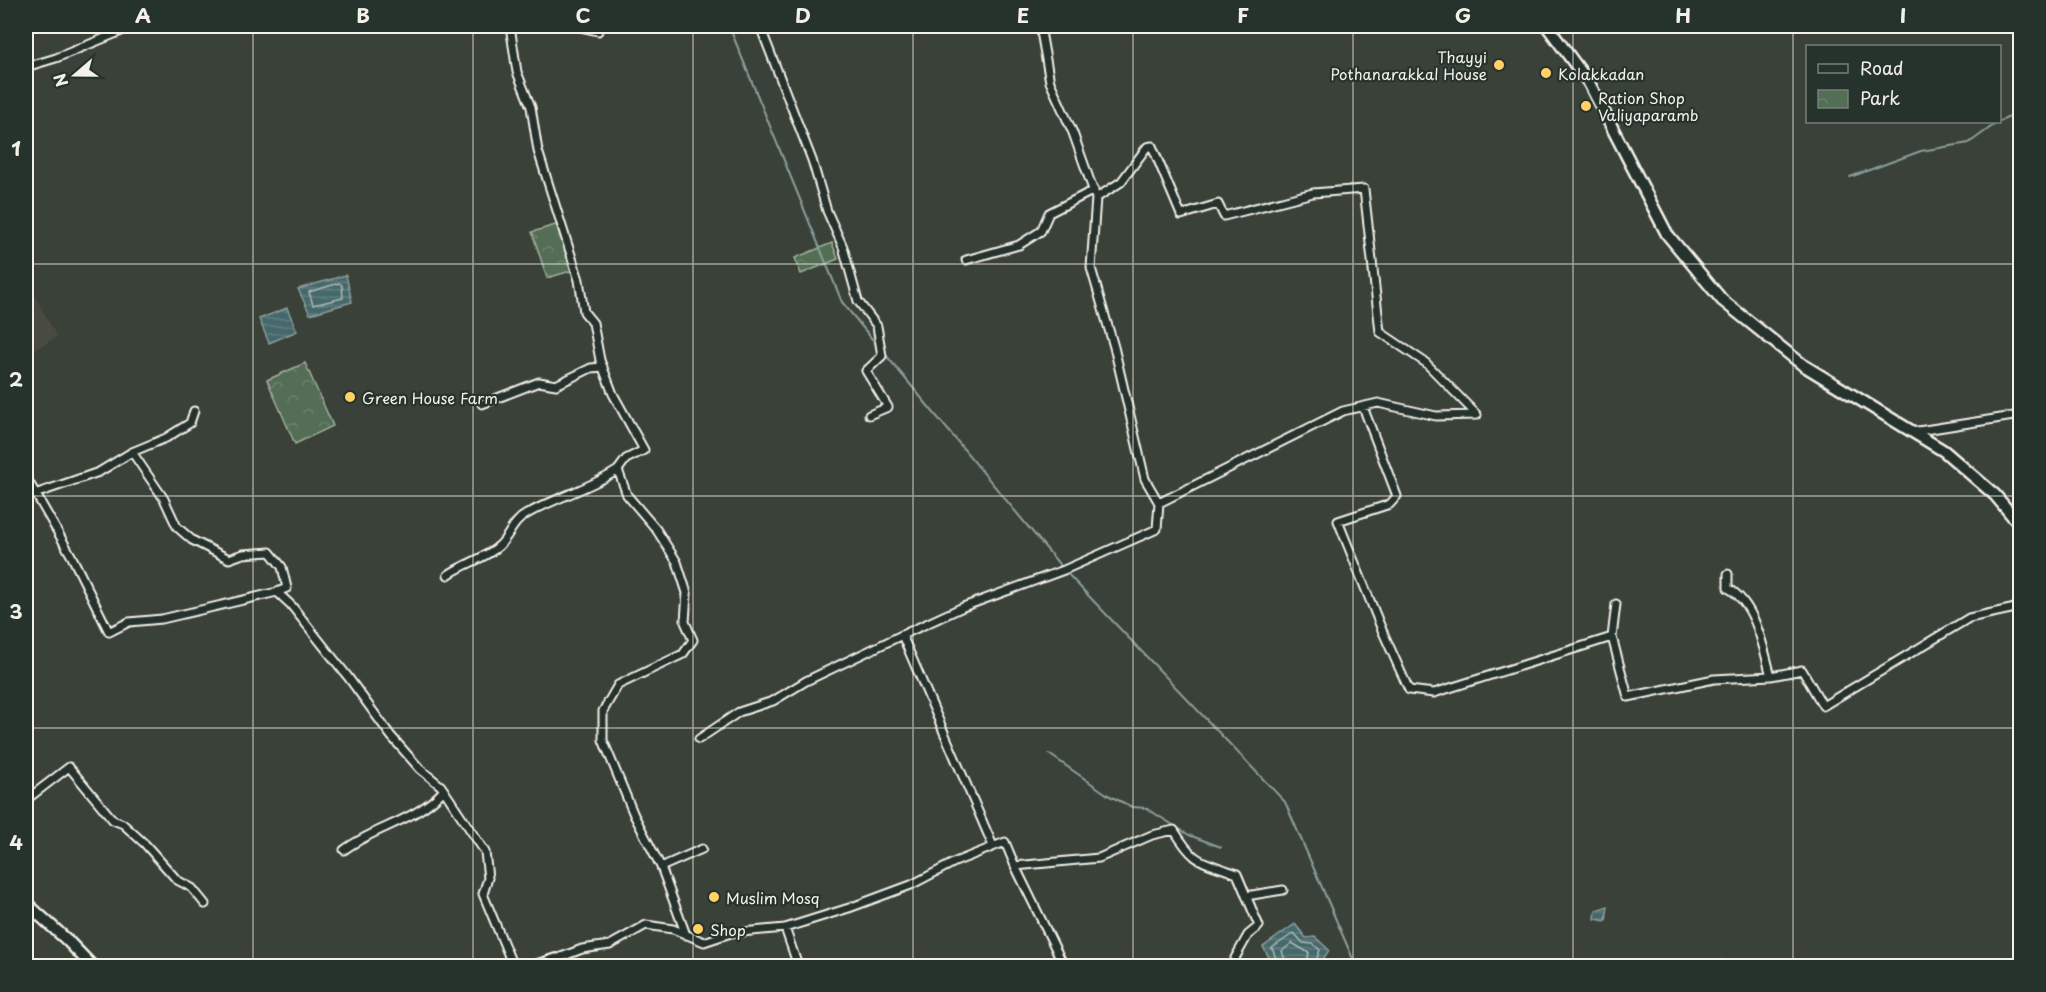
<svg xmlns="http://www.w3.org/2000/svg" width="2046" height="992" font-family="'Playpen Sans',sans-serif">
  <style>
    .built { fill: #484b40 }
    .park { fill: url(#park-crowns); stroke: #a3b09e; stroke-width: 1.5 }
    .water { fill: url(#water-rules); stroke: #8b9e9d; stroke-width: 1.5 }
    .lines { fill: none; stroke-linecap: round; stroke-linejoin: round }
    .shore { stroke: #aebab6; stroke-width: 1.5 }
    .stream { stroke: #8b9e9d; stroke-width: 2 }
    .minor-casing { stroke: #f4f1e8; stroke-width: 11 }
    .tertiary-casing { stroke: #f4f1e8; stroke-width: 14 }
    .secondary-casing { stroke: #f4f1e8; stroke-width: 15 }
    .minor { stroke: #26332d; stroke-width: 7 }
    .tertiary { stroke: #26332d; stroke-width: 9 }
    .secondary { stroke: #26332d; stroke-width: 10 }
    .grid { fill: none; stroke: #f4f1e8; stroke-width: 1.5; stroke-opacity: 0.55 }
    .poi-dot { fill: #ffd166; stroke: #26332d; stroke-width: 2 }
    .labels { text-anchor: middle; dominant-baseline: central; stroke-width: 4.5; stroke-linejoin: round; paint-order: stroke }
    .poi-label { font-size: 15px; fill: #f4f1e8; stroke: #26332d; text-anchor: start }
    .neatline { fill: none; stroke: #f4f1e8; stroke-width: 2 }
    .grid-label { font-size: 20px; text-anchor: middle; font-weight: bold; fill: #f4f1e8 }
  </style>
  <defs>
    <pattern id="park-crowns" width="20" height="18" patternUnits="userSpaceOnUse" patternTransform="scale(1.5)"><rect width="20" height="18" fill="#526e55"/><path d="M2 6a3 3 0 1 1 6 0M12 15a3 3 0 1 1 6 0" fill="none" stroke="#6c836d"/></pattern>
    <pattern id="water-rules" width="6" height="5" patternUnits="userSpaceOnUse" patternTransform="scale(1.5)"><rect width="6" height="5" fill="#45676b"/><path d="M0 2.5h6" fill="none" stroke="#607d80"/></pattern>
  </defs>
  <rect width="100%" height="100%" fill="#3a4138"/>
  <filter id="ink" filterUnits="userSpaceOnUse"><feTurbulence type="fractalNoise" baseFrequency=".0167" numOctaves="2"/><feDisplacementMap in="SourceGraphic" scale="12" xChannelSelector="R" yChannelSelector="G"/><feConvolveMatrix kernelMatrix="1 2 1 2 8 2 1 2 1" color-interpolation-filters="sRGB"/></filter>
  <g filter="url(#ink)">
    <path class="built" d="M26,279L57,337L26,355Z"/>
    <path class="park" d="M559,224L574,270L547,278L532,232Z
      M832,243L838,259L801,274L795,258Z
      M305,363L333,426L295,444L267,380Z"/>
    <path class="water" d="M346,275L352,302L310,314L298,289Z
      M287,308L297,331L269,343L259,319Z
      M1608,906L1606,921L1595,919L1596,910Z
      M1295,924L1306,938L1315,937L1329,950L1319,966H1274L1263,947Z"/>
    <g class="lines">
      <path class="shore" d="M339,283L342,285L343,298L313,305L309,292Z
        M1279,966L1272,948L1294,933L1303,943L1313,944L1320,950L1314,966
        M1287,966L1282,951L1292,943L1309,953L1306,966"/>
      <path class="stream" d="M729,26L842,302L877,345
        M2000,121L2020,113
        M1850,177L1921,151L1969,143L1998,122
        M885,354L1064,570L1285,802L1356,966
        M1049,754L1108,795L1132,807L1146,808L1189,835L1221,847"/>
      <defs>
        <path id="minor" d="M510,26L517,72L531,107L538,151L579,280L584,312L593,323L600,360L613,394L644,450L626,459L618,470L627,495L656,529L677,562L687,593L685,622L693,640L683,654L618,685L603,711V740L634,815L661,867L686,935
          M575,26L598,31
          M760,26L812,160L827,211L843,247L858,301L877,326L882,356L866,371L888,407L869,415
          M26,67L56,58L134,26
          M1096,198L1121,182L1147,147L1152,146L1181,215L1218,204L1224,216L1313,193L1364,189L1380,332L1426,363L1477,415
          M966,260L1019,245L1041,231L1049,213L1094,190
          M482,404L539,382L556,385L591,368L603,367
          M1363,407L1397,496L1390,504L1338,521L1382,630L1409,690L1434,693L1612,637
          M1912,432L2020,415
          M132,452L164,499L177,527L192,540L229,559L243,554L270,552L282,567L287,588L277,592
          M26,477L72,557L109,632L129,622L162,619L277,592L291,605L348,677L391,736L420,769L441,786L485,852L488,878L483,894L513,966
          M26,497L99,472L132,452L166,438L190,423L194,411
          M1159,503L1343,411L1378,403L1436,416L1477,415
          M1728,574V588C1756,604 1763,647 1771,676L1802,670L1823,706L1969,618L2020,607
          M448,575C463,564 487,558 500,545C510,535 513,521 527,514C556,497 589,489 618,470
          M1616,604L1612,637L1628,697L1714,679L1771,676
          M902,635L993,846
          M699,739L739,712L773,701L806,681L902,635L963,607L1064,570L1157,529L1159,503L1145,479L1114,347L1091,268L1096,198L1073,133L1050,82L1040,26
          M26,800L69,767L113,820L123,824L145,844L177,880L192,888L205,904
          M344,850C376,826 415,822 444,790
          M1015,866L1064,966
          M661,867L702,849
          M1246,896L1283,890
          M785,928L798,966
          M556,959L582,949L610,945L646,925L673,929L704,942L731,933L785,928L849,908L911,885L955,862L1005,842L1015,866L1099,858L1152,835L1174,830C1196,866 1201,860 1237,874L1259,926L1248,935L1235,958L1238,966
          M1721,965L1722,966"/>
        <path id="tertiary" d="M535,966L556,959"/>
        <path id="secondary" d="M1547,26L1589,83L1667,234L1722,300L1803,365L1944,451L1995,495L2020,525
          M26,903L67,940L92,966"/>
      </defs>
      <use href="#minor" class="minor-casing"/>
      <use href="#tertiary" class="tertiary-casing"/>
      <use href="#secondary" class="secondary-casing"/>
      <use href="#minor" class="minor"/>
      <use href="#tertiary" class="tertiary"/>
      <use href="#secondary" class="secondary"/>
    </g>
  </g>
  <path class="grid" d="M253,26V966M473,26V966M693,26V966M913,26V966M1133,26V966M1353,26V966M1573,26V966M1793,26V966M26,264H2020M26,496H2020M26,728H2020"/>
  <g class="poi-dot">
    <circle cx="1499" cy="65" r="6"/>
    <circle cx="1546" cy="73" r="6"/>
    <circle cx="1586" cy="106" r="6"/>
    <circle cx="350" cy="397" r="6"/>
    <circle cx="714" cy="897" r="6"/>
    <circle cx="698" cy="929" r="6"/>
  </g>
  <g class="labels">
    <g class="poi-label">
      <text x="1487" y="56" text-anchor="end">Thayyi<tspan x="1487" dy="17">Pothanarakkal House</tspan></text>
      <text x="1558" y="73">Kolakkadan</text>
      <text x="1598" y="97">Ration Shop<tspan x="1598" dy="17">Valiyaparamb</tspan></text>
      <text x="362" y="397">Green House Farm</text>
      <text x="726" y="897">Muslim Mosq</text>
      <text x="710" y="929">Shop</text>
    </g>
  </g>
  <rect width="2046" height="992" fill="none" stroke="#26332d" stroke-width="66"/>
  <rect x="1806" y="45" width="195" height="78" fill="#26332d" stroke="#787f78" stroke-width="1.5"/>
  <rect x="1818" y="64" width="30" height="9" fill="#26332d" stroke="#787f78" stroke-width="1.5"/>
  <text x="1860" y="75" font-size="18" fill="#f4f1e8">Road</text>
  <rect x="1818" y="90" width="30" height="18" fill="url(#park-crowns)" stroke="#787f78" stroke-width="1.5"/>
  <text x="1860" y="105" font-size="18" fill="#f4f1e8">Park</text>
  <g transform="translate(75 75) rotate(250)" stroke="#26332d" stroke-width="4.5" paint-order="stroke">
  <path d="M0-4.5L10 22L0 15L-10 22Z" fill="#f4f1e8"/>
  <text y="-9" font-size="16" font-weight="bold" text-anchor="middle" fill="#f4f1e8">N</text>
  </g>
  <rect x="33" y="33" width="1980" height="926" class="neatline"/>
  <g class="grid-label">
    <text x="143" y="23">A</text>
    <text x="363" y="23">B</text>
    <text x="583" y="23">C</text>
    <text x="803" y="23">D</text>
    <text x="1023" y="23">E</text>
    <text x="1243" y="23">F</text>
    <text x="1463" y="23">G</text>
    <text x="1683" y="23">H</text>
    <text x="1903" y="23">I</text>
    <text x="16" y="156">1</text>
    <text x="16" y="387">2</text>
    <text x="16" y="619">3</text>
    <text x="16" y="850">4</text>
  </g>
</svg>
